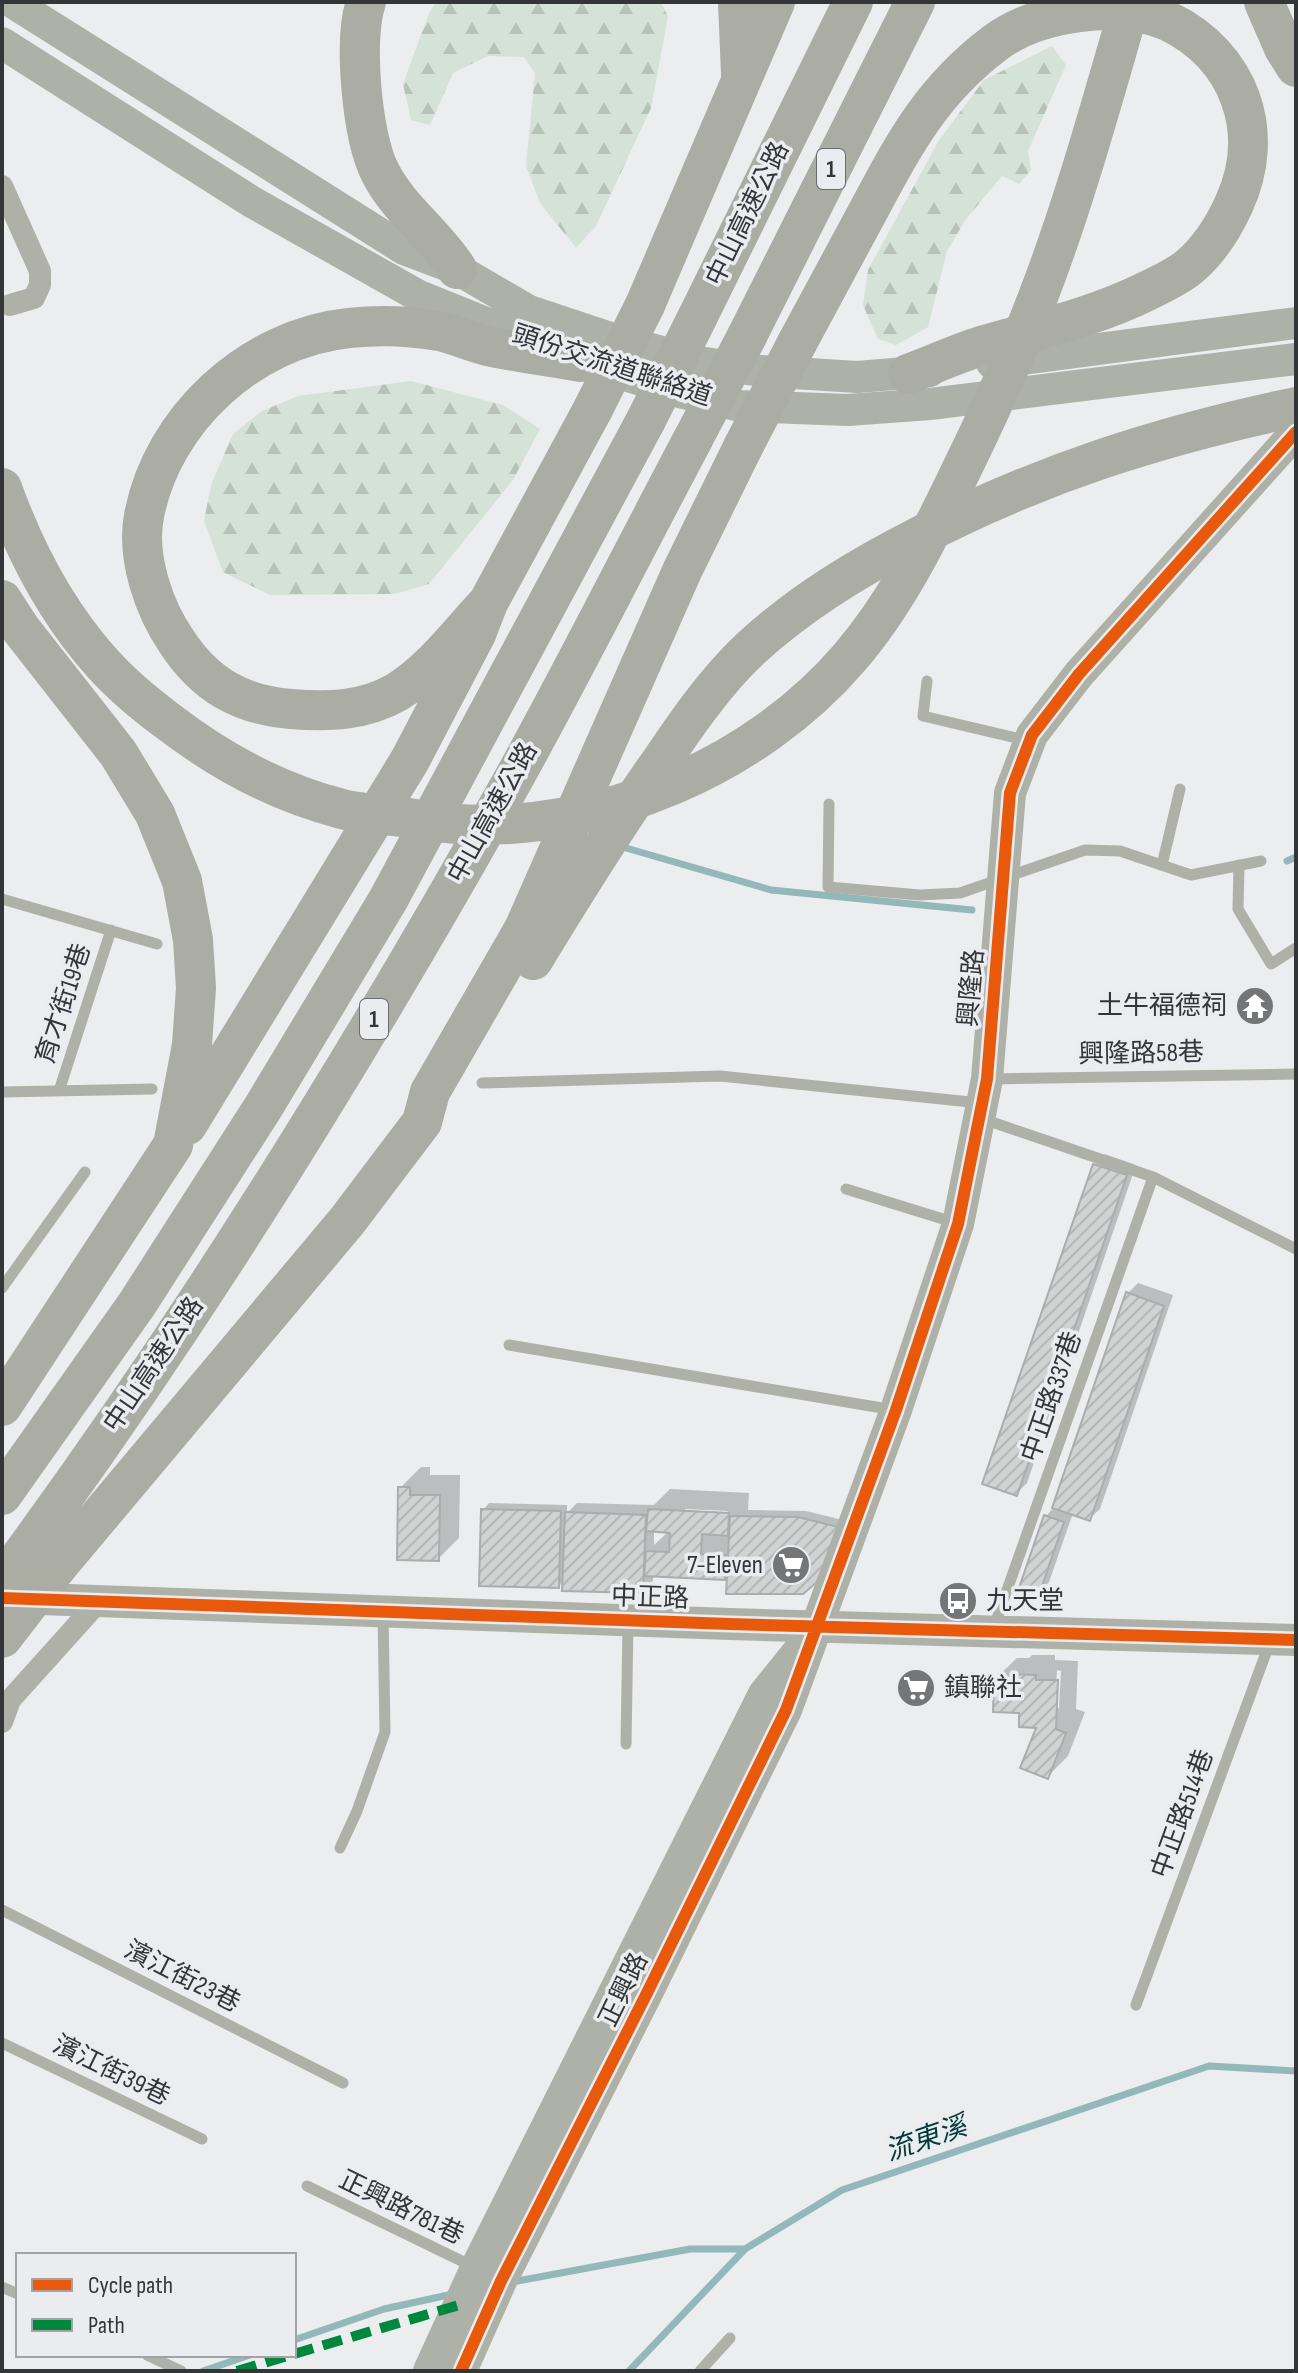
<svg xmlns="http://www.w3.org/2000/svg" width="1298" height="2373" font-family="'Sofia Sans Condensed','Noto Sans TC',sans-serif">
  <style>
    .forest { fill: url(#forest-firs) }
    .shadow { fill: #0003; fill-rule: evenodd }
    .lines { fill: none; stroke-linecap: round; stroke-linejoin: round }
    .stream { stroke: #92b8ba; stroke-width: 7 }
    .building { fill: url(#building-hatch); stroke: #abacac; stroke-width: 2 }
    .lane { stroke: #afb1a8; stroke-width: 11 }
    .street { stroke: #afb1a8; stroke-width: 22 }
    .secondary { stroke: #adb1a8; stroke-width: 32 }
    .highway { stroke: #abada5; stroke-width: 40 }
    .highway-bridge { stroke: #abada5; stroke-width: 40 }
    .quiet { stroke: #00873e; stroke-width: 10; stroke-dasharray: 20 10; stroke-linecap: butt }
    .cycleway-casing { stroke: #eaecf0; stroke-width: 17 }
    .cycleway { stroke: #e8590c; stroke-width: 12 }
    .labels { text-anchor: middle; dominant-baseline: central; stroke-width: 7; stroke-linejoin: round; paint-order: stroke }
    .shield { fill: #eaecf0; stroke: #6b6c6e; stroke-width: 2 }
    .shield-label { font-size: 24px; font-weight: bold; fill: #343537 }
    .street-label { font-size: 26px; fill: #343537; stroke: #eaecf0 }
    .poi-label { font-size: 26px; fill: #343537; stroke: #eaecf0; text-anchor: end }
    .water-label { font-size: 28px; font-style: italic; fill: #013839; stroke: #eaecf0 }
  </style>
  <defs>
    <pattern id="forest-firs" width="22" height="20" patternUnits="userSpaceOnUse" patternTransform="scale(2)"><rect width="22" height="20" fill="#d5e2d7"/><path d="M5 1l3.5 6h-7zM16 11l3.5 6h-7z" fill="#b7c2b9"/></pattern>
    <pattern id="building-hatch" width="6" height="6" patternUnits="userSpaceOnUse" patternTransform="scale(2)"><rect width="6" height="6" fill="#d1d2d2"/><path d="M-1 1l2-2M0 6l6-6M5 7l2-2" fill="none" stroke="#b4b5b5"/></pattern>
  </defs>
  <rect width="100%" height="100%" fill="#ebedef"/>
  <path class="forest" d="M436,2H661L668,16L651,108L596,226L576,248L540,203L526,166L535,73L524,57L488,56L453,73L430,125L411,120L403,84L429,13Z
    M1052,46L1066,65L1028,151L1031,170L1019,184L1002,176L966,219L947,251L928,327L896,345L878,339L863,305L868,270L939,140L984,80Z
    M411,381L503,405L540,429L513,480L429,584L395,594L270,595L223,572L204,521L211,485L233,434L262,411L298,396Z"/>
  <path class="shadow" d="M1105,1154L1136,1165L1027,1483L1016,1494L1095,1165Z
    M1138,1283L1173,1295L1100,1509L1089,1519L1073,1513L1049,1582L1039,1592L1046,1516L1054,1507L1128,1293Z
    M421,1467H430V1475H460L459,1538L438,1559L400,1488Z
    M670,1489L749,1493L748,1510L806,1511L847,1521L823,1574L729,1573L725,1578L653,1574V1581L642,1591L564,1580L559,1586L483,1510L489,1503L567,1505V1513L577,1503L654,1505ZM685,1509L728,1511L724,1515L685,1513ZM654,1530L669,1531L654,1545Z
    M1032,1655H1055V1660L1078,1661L1076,1709L1085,1712L1068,1756L1047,1777L1039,1726L1022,1711L996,1678L1017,1658H1029ZM1057,1670L1061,1671L1059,1708H1055Z"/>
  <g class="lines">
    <path class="stream" d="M626,848L771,890L972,910
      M1287,861L1296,857
      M512,2282L690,2249H745
      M294,2340L384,2309L453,2294
      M203,2371L250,2355
      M629,2371L745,2249L842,2190L1209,2066L1296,2071"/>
  </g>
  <path class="building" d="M1093,1164L1127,1175L1017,1496L982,1484Z
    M1126,1292L1164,1306L1090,1521L1052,1508Z
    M398,1487H410V1495H440L439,1561L397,1560Z
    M481,1509L561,1511L559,1588L479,1586Z
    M648,1509L729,1513L728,1536L702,1534L701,1554L727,1555L725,1580L644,1576L646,1551L669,1552L670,1533L646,1531Z
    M565,1512L646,1515L643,1593L562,1591Z
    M1044,1515L1064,1522L1039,1595L1019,1588Z
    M730,1516L798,1517L842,1528L816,1583L803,1594H726Z
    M1010,1674L1036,1675V1680H1058L1056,1729L1066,1733L1048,1779L1020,1768L1036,1728L1019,1727V1713L993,1712L994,1677L1010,1678Z"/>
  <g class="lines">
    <path class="lane" d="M927,681L923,716L1029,741
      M829,804L828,887L920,895L960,893L1085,850L1120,851L1191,875L1261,861
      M1162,865L1180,789
      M1239,865L1238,909L1271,964L1296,948
      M2,899L157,944
      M988,1079L1296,1074
      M482,1083L720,1076L980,1103
      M59,1091L111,930
      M2,1092L152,1089
      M983,1119L1153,1177L1296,1249
      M846,1189L956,1223
      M2,1288L85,1172
      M509,1345L894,1410
      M994,1627L1153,1177
      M626,1744L628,1624
      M340,1848L357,1811L385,1732L383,1613
      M2,1910L343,2083
      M1136,2005L1270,1642
      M2,2043L202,2139
      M307,2186L472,2266
      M2,2287L18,2294
      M147,2355L181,2371
      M700,2371L730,2338"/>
    <path class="street" d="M2,186L40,271V285L34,298L10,305
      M2,1722L10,1700L100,1600"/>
    <path class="secondary" d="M12,2L404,249L457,269L529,311L607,337L698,362L761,371L857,377L930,371
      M2,43L252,202L417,295L538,344
      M992,363L1296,323
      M589,364L683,393L740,406L848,410L930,404L1296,359
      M13,1598L730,1624L1296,1640
      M429,2371L476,2268L764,1694L797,1653
      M461,2371L501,2281L647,1993L786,1710L896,1410L958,1224L987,1079L1010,793L1032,735L1079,674L1296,432"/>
    <path class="highway" d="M366,2C353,39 362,137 380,172C399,210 435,234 457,269
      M738,2L741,74
      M1264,2L1284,48L1296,67
      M645,305L775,2
      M697,318L853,2
      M747,336L915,2
      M797,343C820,300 843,258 866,215C903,146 930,92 995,43C1038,11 1118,0 1168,21C1240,56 1267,132 1234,204C1224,226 1208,251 1189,267C1177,277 1161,284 1147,291C1092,318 1039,329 981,346C956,354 932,365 908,374
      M2,600L20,628L118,753L155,814L182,881L193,940L196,988L192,1045L173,1145L2,1406
      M488,603C459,633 433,670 397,692C364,711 329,712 291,709C241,705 205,685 177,642C154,609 136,557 144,516C162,420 250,338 349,328C377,325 411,326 439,331C457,335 474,343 492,347C521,353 552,357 581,362
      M533,960C575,891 617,823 664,757C689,720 717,680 750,649C801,602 859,567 920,536C1042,473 1162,435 1296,407
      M187,1125L410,760L476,634L488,603L593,409
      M2,1495L137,1304L264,1106L388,900L646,420
      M56,1568L347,1221L422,1122L430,1092L524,929L682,571L743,447
      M2,1582C191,1327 359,1055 514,778C576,666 633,552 693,439"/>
    <path class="highway-bridge" d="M593,409L645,305
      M646,420L697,318
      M693,439L747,336
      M743,447L797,343
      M2,488C25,552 57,613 103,664C122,685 146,705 169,722C220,761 279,793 342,809C362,814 383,815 403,817C421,820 438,823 456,824C601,833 756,767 850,657C894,606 926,543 955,483C985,422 1014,361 1038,297C1075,201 1102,101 1131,2
      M2,1638L56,1568"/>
    <path class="quiet" d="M294,2354L459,2305
      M237,2371L291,2355"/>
    <defs>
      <path id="cycleway" d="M2,1598L730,1624L1296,1640
        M461,2371L501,2281L647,1993L786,1710L896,1410L958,1224L987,1079L1010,793L1032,735L1079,674L1296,432"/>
    </defs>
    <use href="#cycleway" class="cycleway-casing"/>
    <use href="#cycleway" class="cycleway"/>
  </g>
  <defs>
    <symbol id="temple-disc" viewBox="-11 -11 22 22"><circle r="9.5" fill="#747577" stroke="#eaecf0"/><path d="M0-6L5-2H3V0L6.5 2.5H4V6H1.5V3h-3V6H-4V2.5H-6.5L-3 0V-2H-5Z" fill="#fff"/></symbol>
    <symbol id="supermarket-disc" viewBox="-11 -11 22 22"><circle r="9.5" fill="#747577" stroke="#eaecf0"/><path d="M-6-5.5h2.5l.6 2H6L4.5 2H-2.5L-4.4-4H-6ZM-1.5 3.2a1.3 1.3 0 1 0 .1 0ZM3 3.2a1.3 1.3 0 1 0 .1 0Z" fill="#fff"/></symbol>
    <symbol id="bus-disc" viewBox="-11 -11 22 22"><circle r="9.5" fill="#747577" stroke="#eaecf0"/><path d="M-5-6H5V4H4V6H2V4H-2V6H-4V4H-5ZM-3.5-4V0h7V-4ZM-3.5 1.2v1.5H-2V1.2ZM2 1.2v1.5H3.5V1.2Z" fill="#fff"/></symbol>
  </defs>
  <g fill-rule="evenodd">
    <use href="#temple-disc" x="1233" y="984" width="44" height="44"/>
    <use href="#supermarket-disc" x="769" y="1543" width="44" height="44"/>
    <use href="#bus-disc" x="936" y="1579" width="44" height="44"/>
    <use href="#supermarket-disc" x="894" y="1666" width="44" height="44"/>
  </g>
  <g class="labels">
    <g class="shield">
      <rect x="817" y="149" width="28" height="40" rx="6"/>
      <rect x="360" y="999" width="28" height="40" rx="6"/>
    </g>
    <g class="shield-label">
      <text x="831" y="169">1</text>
      <text x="374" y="1019">1</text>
    </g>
    <g class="street-label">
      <text transform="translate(748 214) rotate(-64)">中山高速公路</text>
      <text transform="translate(612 366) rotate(18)">頭份交流道聯絡道</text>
      <text transform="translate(493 813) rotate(-61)">中山高速公路</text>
      <text transform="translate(972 988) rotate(-85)">興隆路</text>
      <text transform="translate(64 1004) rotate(-72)">育才街19巷</text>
      <text transform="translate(1141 1054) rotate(-1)">興隆路58巷</text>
      <text transform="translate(154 1365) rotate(-56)">中山高速公路</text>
      <text transform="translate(1052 1397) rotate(-71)">中正路337巷</text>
      <text transform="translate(650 1598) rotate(2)">中正路</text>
      <text transform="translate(1183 1814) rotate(-70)">中正路514巷</text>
      <text transform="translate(182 1977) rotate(27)">濱江街23巷</text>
      <text transform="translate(624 1990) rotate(-64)">正興路</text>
      <text transform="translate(111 2071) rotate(26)">濱江街39巷</text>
      <text transform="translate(401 2208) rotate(26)">正興路781巷</text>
    </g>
    <g class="poi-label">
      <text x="1227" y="1006">土牛福德祠</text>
      <text x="763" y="1565">7-Eleven</text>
      <text x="986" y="1601" text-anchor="start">九天堂</text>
      <text x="944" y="1688" text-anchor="start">鎮聯社</text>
    </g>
    <g class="water-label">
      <text transform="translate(926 2139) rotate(-19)">流東溪</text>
    </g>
  </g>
  <rect width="1298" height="2373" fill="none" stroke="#343537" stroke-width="8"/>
  <rect x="16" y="2253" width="280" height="104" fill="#eaecf0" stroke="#a1a3a6" stroke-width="2"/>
  <rect x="32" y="2279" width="40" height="12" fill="#e8590c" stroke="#a1a3a6" stroke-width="2"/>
  <text x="88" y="2293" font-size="24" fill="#343537">Cycle path</text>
  <rect x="32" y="2319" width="40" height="12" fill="#00873e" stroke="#a1a3a6" stroke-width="2"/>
  <text x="88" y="2333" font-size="24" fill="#343537">Path</text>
</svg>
